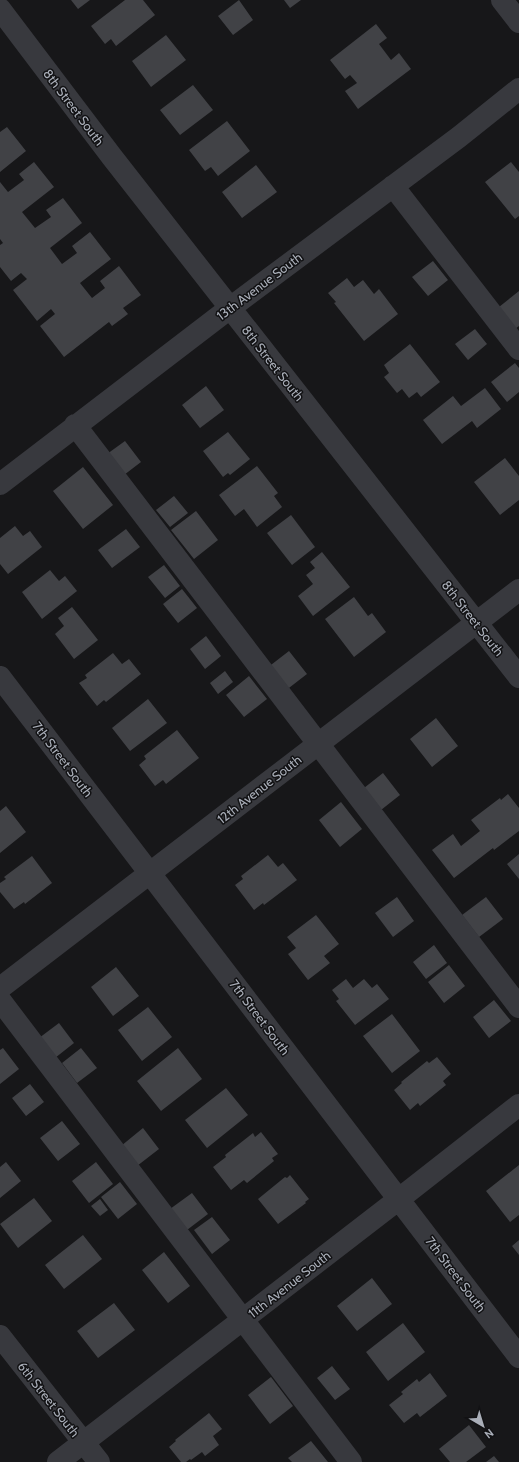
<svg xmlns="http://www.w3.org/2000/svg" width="519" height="1462" font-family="Cabin,sans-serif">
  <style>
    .building { fill: #414246 }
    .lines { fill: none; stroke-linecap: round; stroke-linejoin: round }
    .minor { stroke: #38393e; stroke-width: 22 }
    .labels { text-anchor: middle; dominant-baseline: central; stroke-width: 3; stroke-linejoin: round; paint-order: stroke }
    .street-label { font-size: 13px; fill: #a9aeb8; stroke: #121214 }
  </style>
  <rect width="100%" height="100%" fill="#171719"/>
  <path class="building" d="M71,0H90L78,9Z
    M125,0H143L155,15L116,46L111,39L105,44L91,26Z
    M239,0L253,20L233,35L218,16Z
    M284,0H301L290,8Z
    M376,24L387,38L379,44L391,60L399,53L411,69L358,109L345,91L357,83L350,75L345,79L330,60Z
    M166,35L186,60L151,87L132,61Z
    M193,85L213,110L180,135L160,110Z
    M227,121L250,151L218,176L211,167L205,171L189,150Z
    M7,127L26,151L0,172V132Z
    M34,162L54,187L22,212L35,228L51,217L46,210L63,198L82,223L50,248L62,264L77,253L72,246L90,232L111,259L80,283L92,298L105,288L100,281L119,266L141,295L123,308L128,314L112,326L109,322L64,357L40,326L55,314L51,309L37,321L13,290L27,279L21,273L11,281L0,267V245L3,243L0,239V182L8,192L24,180L19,174Z
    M511,162L519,172V216L515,219L485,182Z
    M256,165L277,192L242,218L222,192Z
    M433,261L448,280L428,296L412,277Z
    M347,278L354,287L363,280L374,294L379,289L398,314L364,341L334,303L336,302L328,293Z
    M519,291V326L515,329L499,307Z
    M475,329L487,344L468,360L455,344Z
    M410,344L440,382L421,397L417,392L409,398L402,389L397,393L384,377L389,373L384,365Z
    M515,363L519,368V392L507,402L491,382Z
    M206,386L224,410L200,428L182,405Z
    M485,388L501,409L477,428L472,421L442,444L423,420L453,396L461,406Z
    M228,432L250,459L230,475L228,473L223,477L203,451Z
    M125,441L141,462L124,475L107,454Z
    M505,458L519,476V500L500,515L474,482Z
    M257,466L278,493L274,496L282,507L257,527L244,509L235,516L219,495Z
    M83,467L113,505L83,529L53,491Z
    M174,496L188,513L170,527L156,510Z
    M196,511L218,540L194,559L171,530Z
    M291,515L315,547L292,565L267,533Z
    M15,526L23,536L30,531L42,547L8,574L0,564V538Z
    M126,529L140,547L112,568L98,550Z
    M322,552L350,587L313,616L298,596L313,584L306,575L315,568L310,562Z
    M164,565L180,586L165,598L148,577Z
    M50,570L59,581L65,576L77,591L42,619L22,592Z
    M182,589L197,608L178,623L163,604Z
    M354,597L368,616L372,613L386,632L354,657L325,619Z
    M72,607L98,640L74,659L55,634L64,626L58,618Z
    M206,636L221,656L205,669L190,649Z
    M289,651L307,674L285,691L267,668Z
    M113,653L122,664L129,659L141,674L106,702L104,700L97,706L79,683L87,678L85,675Z
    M225,671L233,682L218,694L210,683Z
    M249,676L267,699L244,717L226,695Z
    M148,699L167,723L130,751L112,728Z
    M436,718L458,746L432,767L410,739Z
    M177,730L199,758L166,784L163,780L155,786L139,765L146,759L144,756Z
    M383,773L400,795L381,810L364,788Z
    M508,794L519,808V831L494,850L493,848L454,878L432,850L453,834L461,846L480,831L471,820L500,798L501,800Z
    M341,802L362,829L340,847L319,820Z
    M6,806L26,832L0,853V811Z
    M519,854V879L507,864Z
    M268,855L278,867L283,863L297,880L264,905L263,903L254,910L235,885L243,879L241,876Z
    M32,856L52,883L25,904L24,902L14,909L0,892V883L6,879L4,877Z
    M397,897L414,921L393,937L375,913Z
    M486,897L503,919L479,937L462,915Z
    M316,915L339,944L324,956L330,963L308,980L288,954L296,948L287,937Z
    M434,945L447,963L426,979L413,962Z
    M449,965L465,986L444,1003L428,982Z
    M116,967L139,996L113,1016L91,987Z
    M346,979L353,988L364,979L372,988L377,984L389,999L355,1025L336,1001L339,999L332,990Z
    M494,1000L511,1021L489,1038L473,1017Z
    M148,1007L172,1037L142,1061L118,1030Z
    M392,1014L420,1051L392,1073L363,1036Z
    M59,1023L74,1043L55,1058L39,1038Z
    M3,1048L19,1069L0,1084V1050Z
    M81,1048L97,1068L77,1083L62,1063Z
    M178,1048L202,1079L161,1111L137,1081Z
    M437,1057L451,1074L443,1081L446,1085L420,1106L418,1103L410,1110L394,1090L402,1083L401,1082L427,1061L429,1063Z
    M30,1084L44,1102L26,1116L12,1098Z
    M226,1088L248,1115L207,1148L185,1120Z
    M62,1121L80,1144L58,1161L40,1138Z
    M143,1128L159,1149L137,1166L121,1146Z
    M261,1132L278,1154L272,1158L274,1161L247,1183L244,1180L231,1190L213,1167L226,1157L225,1155L253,1133L255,1137Z
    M6,1162L21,1181L0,1198V1167Z
    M96,1162L113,1184L89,1203L72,1181Z
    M519,1165V1215L510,1222L486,1191Z
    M290,1175L309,1199L305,1202L306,1203L278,1224L258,1199L285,1177L287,1178Z
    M120,1182L137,1204L118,1219L101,1197Z
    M192,1193L208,1214L187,1230L170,1209Z
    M34,1198L52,1221L18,1248L0,1224Z
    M100,1199L108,1210L100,1216L91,1206Z
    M212,1217L230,1240L212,1254L194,1230Z
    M83,1235L102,1259L64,1289L45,1265Z
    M519,1240V1255L512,1246Z
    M164,1252L190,1286L168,1303L142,1270Z
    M372,1278L392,1304L357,1331L337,1306Z
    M114,1303L135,1330L98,1358L77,1331Z
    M403,1323L425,1352L388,1381L366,1352Z
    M332,1366L350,1389L335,1400L317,1378Z
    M430,1373L447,1396L420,1417L417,1413L404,1423L389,1405L403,1394L401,1392L417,1379L419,1382Z
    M271,1377L293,1406L270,1424L248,1395Z
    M209,1413L222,1429L213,1436L219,1445L205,1456L202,1452L191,1460L190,1459L186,1462H181L169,1447L176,1441L175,1440Z
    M469,1425L486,1447L466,1462H450L439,1449Z
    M311,1441L328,1462H292L288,1458Z
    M494,1456L499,1462H486Z"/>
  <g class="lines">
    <path class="minor" d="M502,0L519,22
      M0,9L112,157L519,677
      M393,186L519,349
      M75,425C224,618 370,814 519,1007
      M0,484L230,308L459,137L519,89
      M0,677L519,1357
      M0,988L519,590
      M0,1000L351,1462
      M0,1336L99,1462
      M58,1462L399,1199L519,1105"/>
  </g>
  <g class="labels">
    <g class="street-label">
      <text transform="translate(74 107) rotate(53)">8th Street South</text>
      <text transform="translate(259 286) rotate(-37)">13th Avenue South</text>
      <text transform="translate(273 363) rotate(52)">8th Street South</text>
      <text transform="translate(473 618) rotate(52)">8th Street South</text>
      <text transform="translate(63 759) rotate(53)">7th Street South</text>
      <text transform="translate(259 789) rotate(-38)">12th Avenue South</text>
      <text transform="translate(260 1017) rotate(53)">7th Street South</text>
      <text transform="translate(456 1274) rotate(53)">7th Street South</text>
      <text transform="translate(289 1284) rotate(-38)">11th Avenue South</text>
      <text transform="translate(49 1399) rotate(52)">6th Street South</text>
    </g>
  </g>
  <g transform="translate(483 1426) rotate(142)" stroke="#121214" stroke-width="3" paint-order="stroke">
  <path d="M0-3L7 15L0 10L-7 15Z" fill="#a9aeb8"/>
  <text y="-6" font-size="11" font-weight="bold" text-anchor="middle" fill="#a9aeb8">N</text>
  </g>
</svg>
